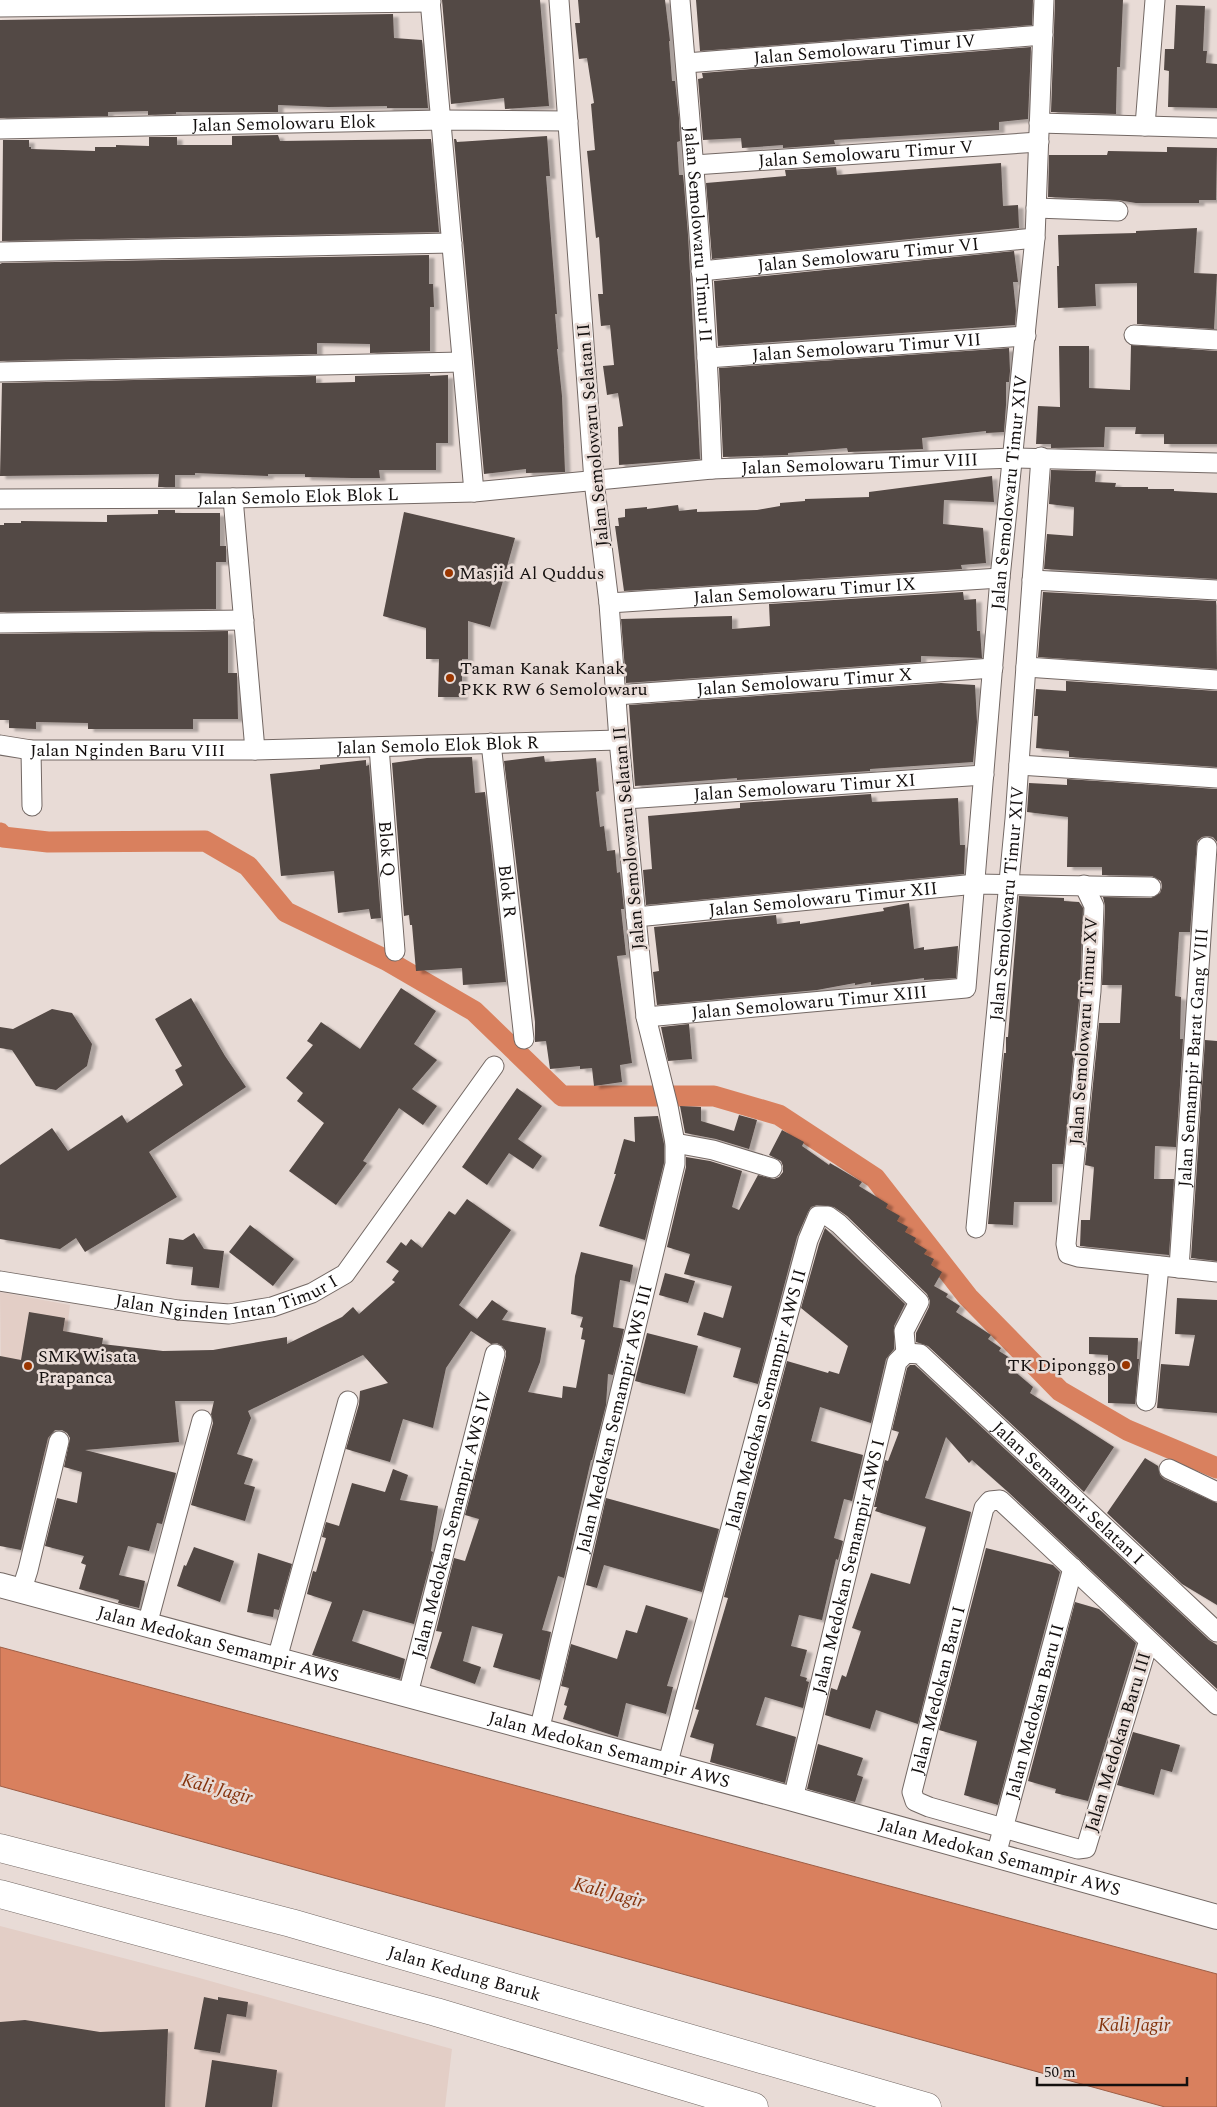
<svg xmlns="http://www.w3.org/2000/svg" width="1217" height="2107" font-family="Spectral,serif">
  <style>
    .built { fill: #e3cec6 }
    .water { fill: #d9805e; stroke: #9e5e46 }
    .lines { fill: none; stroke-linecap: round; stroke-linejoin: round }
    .canal { stroke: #d9805e; stroke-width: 21 }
    .building { fill: #534844; filter: url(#shadow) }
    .minor-casing { stroke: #736864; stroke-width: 21 }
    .tertiary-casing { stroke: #736864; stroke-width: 26 }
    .primary-casing { stroke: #736864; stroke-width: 29 }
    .minor { stroke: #fff; stroke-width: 19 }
    .tertiary { stroke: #fff; stroke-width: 24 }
    .primary { stroke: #fff; stroke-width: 28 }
    .poi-dot { fill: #9a3600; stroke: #e8dbd6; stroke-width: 2 }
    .labels { text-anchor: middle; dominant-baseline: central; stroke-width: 5; stroke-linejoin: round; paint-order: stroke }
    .street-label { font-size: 18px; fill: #14100f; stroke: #e8dbd6 }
    .poi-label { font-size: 18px; fill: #14100f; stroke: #e8dbd6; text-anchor: start }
    .water-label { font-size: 19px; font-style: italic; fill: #84330d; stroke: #e8dbd6 }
  </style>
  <defs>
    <filter id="shadow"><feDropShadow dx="5.5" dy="3" stdDeviation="1" flood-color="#0004"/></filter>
  </defs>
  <rect width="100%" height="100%" fill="#e8dbd6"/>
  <path class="built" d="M0,1292L70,1305L66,1338L47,1437H55L49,1466L2,1456Z
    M0,1926L196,1977L452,2049L445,2107H0Z"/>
  <path class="water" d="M0,1647L1217,1974V2107H1165L0,1786Z"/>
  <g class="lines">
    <path class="canal" d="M0,833L3,837L48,842L205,841L248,866L286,912L386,960L474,1011L562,1096H714L779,1115L875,1178L968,1297L1060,1391L1127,1430L1217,1468"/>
  </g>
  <path class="building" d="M442,0H540L549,106L505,109L504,98L451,104Z
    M578,0H665L670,41H669L672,81H675L679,118L680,141L677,142L679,175H683L684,185L688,235L700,459L619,465L618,427L623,426L618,393L607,395L603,366L614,365L610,325L601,326L598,294H603L599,237L596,238L587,151L595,150L591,104L594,103L587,58L579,59L575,23H580Z
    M696,0H1033L1032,25L700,51Z
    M1055,0H1123L1120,67H1117L1116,114L1051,112Z
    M1176,5L1205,6L1203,51H1207L1206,63L1217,64V108L1168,107L1169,71L1164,70L1165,49H1174Z
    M393,14L394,38L422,40L428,108H387V106L328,107L278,105V112H176V114L148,115V111L108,112V116L0,118V20Z
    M1031,47L1028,119L999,122V130L834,140L835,144L783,148V145L742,148L741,138L703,140L698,79L703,78L702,73Z
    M278,135L280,141L431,139L439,232L2,241L3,140H29V147H31V149L95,151V147H116V145L149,146V137H177V145H232V136Z
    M547,136L550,176H546L557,314H555L558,349H557L562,396L565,472L526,473V469L484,474L454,139H456L457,142Z
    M1167,147L1217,148L1216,200H1199V203H1136L1118,200L1048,197L1049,155H1107L1108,151L1167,152Z
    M1001,163L1003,206L1018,205L1019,228L712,259L706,183L786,176L785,170L836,167L837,175Z
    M1197,228L1194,273L1217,274L1214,329L1137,324V283L1095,284L1096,306L1058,308L1057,266H1059L1058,235L1136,233V231Z
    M1014,251L1018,282H1013L1016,311L1015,325L718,346L714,281Z
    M429,255V284H433L434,307H430V351L370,353V344L317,343V354L0,361V264L2,263Z
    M1131,345L1217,351V444H1164V434H1135L1136,427H1105L1104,447L1051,448V444H1036L1038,406L1060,407L1059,346H1089V388L1130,390Z
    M1009,348L1010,371L1009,382H1006V405L1004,432L986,433V431L922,438L923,449L848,452L847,448L788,453V455L723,457L719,368Z
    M430,374V376L448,375V443H436V470H379L380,478H352L305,477V474H268V476L195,473V475H175V487H158L159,474L0,476L2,383L316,376V383L355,382V376Z
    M1051,470L1096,471L1095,482L1116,483L1115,487H1148V489H1174V491L1217,493V579L1044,569L1047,534L1073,536L1074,507L1049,504Z
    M992,476L994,502L944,500L943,524L983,528L986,563L961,565L962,569L624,591L615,526H619L618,518L625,517V509L647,507V509L678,505L679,511L697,509V512L757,510L780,506V503L805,501V499L869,497V492Z
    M158,510H175V513H220V546H226V562H216V609L0,612V525H4V523H21V521L107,522V515L158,514Z
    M404,512L515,538L490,627L468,621V659H462V697H438L439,659H426V628L383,616Z
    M963,592L964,600L976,599L977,631H980L982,658L921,656V662L626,683L621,619L732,616V629L770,626L769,604Z
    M1043,592L1216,601L1217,669L1038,657Z
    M228,631V673H237L238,719H193V729H88V723L36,722V729L9,728V720H0V634Z
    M1066,681L1217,691V767L1069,757V751L1036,748L1038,716H1034L1036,689L1066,691Z
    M941,683L975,685L977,722L973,762L870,769V771L737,780V778L635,786L629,705Z
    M544,756L545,762L596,758L599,791L596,792L600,827L604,826L607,851L615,850L617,873L620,872L624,909H621L626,955L617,956L632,1063L620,1065L622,1082L594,1086L592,1068L580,1069V1066L550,1069L546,1041L535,1042V1022L504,761Z
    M472,757L475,793L485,792L506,982L463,985L462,968L416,971L412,925H410L409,915L404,916L392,763L427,758Z
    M366,760V766L369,765L381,918L371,919L369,909L338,913L334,871L281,876L270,774L320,769V765Z
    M1067,779L1217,789V842L1213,837L1207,836L1202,837L1197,841L1190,932H1179L1175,996L1181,997L1180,1039H1183L1176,1147L1155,1146L1154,1179H1174L1169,1255L1080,1246L1081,1220H1090L1094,1167L1085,1165L1099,1023H1120L1122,985H1102L1105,906L1103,897L1151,898L1160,893L1162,887L1161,881L1152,876L1102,875V867H1067L1068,817L1027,812L1029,783L1067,785Z
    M871,794L872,802L958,798L960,845H965L964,874L646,905L643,870L652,869L648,816L740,808V803Z
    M1019,896L1064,898V901L1079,902L1083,908L1080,990L1063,1164H1052V1202H1014L1013,1225L988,1224L1004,1053H1006V1037H1008Z
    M909,903L914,949L924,947V950L958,946L956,978L924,980V978L871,985V982L855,985V983L817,990L657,1005L653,972L659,971L654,927L776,915L777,924L800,921V924L884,911L883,908Z
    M401,988L436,1011L414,1044L437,1060L412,1089L437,1106L423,1125L399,1108L363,1161L367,1163L336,1205L289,1171L324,1123L297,1101L303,1093L286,1078L313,1045L307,1041L321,1022L360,1049Z
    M191,998L225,1056L246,1087L149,1152L177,1197L85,1252L76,1238L60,1249L0,1239V1165L52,1128L68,1151L122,1115L127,1123L183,1085L175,1070L182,1066L155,1019Z
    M52,1009L72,1013L92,1044L87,1066L56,1090L36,1086L12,1050L0,1048V1027L13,1029Z
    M689,1024L692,1059L668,1061L661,1027Z
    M1205,1040L1217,1041V1261L1191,1258Z
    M517,1088L542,1106L518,1139L542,1156L533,1169L509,1153L487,1185L462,1167Z
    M680,1106L701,1107V1121L734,1131L739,1115L757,1120L749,1149L716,1139L685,1133Z
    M658,1116L664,1144V1163L645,1240L599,1226L616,1174H614L624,1139L635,1142L634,1117Z
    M782,1130L804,1142L802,1146L829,1165L830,1163L862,1182L859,1186L888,1204L886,1208L900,1216L897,1221L908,1227L905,1232L916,1238L914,1242L927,1250L924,1254L934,1259L931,1265L942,1272L934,1286L948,1294L946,1297L960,1306L956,1312L991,1335L988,1339L1001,1348L999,1351L1010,1358L1006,1364L1033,1387L1030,1393L1114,1447L1084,1492L928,1346L916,1342V1333L929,1307L930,1301L927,1294L847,1216L834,1207L817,1205L811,1207L808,1212L797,1237L758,1384L733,1377L741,1348L697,1335L704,1312L723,1318L732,1286L684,1274L690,1254L667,1247L686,1167V1157L710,1161L742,1171L732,1207L739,1210L758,1175L774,1179L779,1177L783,1172V1166L781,1161L769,1155Z
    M467,1199L511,1230L459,1305L477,1319L492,1300L508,1311L502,1320L546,1328L540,1362L528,1392L562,1398L563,1386L576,1388L585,1340L581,1339L583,1328L580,1327L583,1317L571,1314L575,1276L581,1252L633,1265L630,1282L620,1280L613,1327L624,1329L613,1375L608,1374L606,1405L592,1460H591L564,1578L558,1576L542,1630L551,1632L540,1680L493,1667L503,1634L472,1626L463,1661L481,1667L475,1684L430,1668L442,1632L436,1631L454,1558L465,1561L479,1519L465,1515L506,1356V1351L502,1346L497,1343L491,1344L471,1331L446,1368L433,1428L403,1419L390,1462L346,1449L359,1404L360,1391L388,1383L363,1355L248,1411L251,1418L237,1454L253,1459L244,1484L255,1487L245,1521L191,1505L213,1423L211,1414L214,1401H175L179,1442L85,1450L176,1473L162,1524L157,1523L149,1551L128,1546L119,1575L145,1581L139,1608L118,1603L119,1600L79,1589L86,1565L81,1563L84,1556L45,1546L57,1498L77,1503L82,1472L64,1467L70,1438L67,1433L62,1430H55L48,1438L21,1550L0,1546V1356L21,1360L29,1312L65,1318L63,1331L103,1338L102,1344L163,1351L213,1350L287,1337V1344L342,1317L353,1307L359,1314L395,1282L392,1280L399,1271L386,1262L401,1242L406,1246L411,1239L422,1248L449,1211L455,1215Z
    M250,1225L294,1259L273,1286L229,1252Z
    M825,1228L905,1304L894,1326V1349L886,1359L871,1423L820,1407L811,1441L863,1455L852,1501L844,1499L834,1538L843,1541L838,1560L836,1559L822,1620L799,1615L791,1646L807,1650L800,1676L807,1678L806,1681L809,1682L803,1708L765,1697L756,1725L796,1737L785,1783L710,1762L714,1744L690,1737L699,1710L695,1709L728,1598L724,1597L787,1361L828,1373L829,1371L839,1374L848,1346L801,1308L819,1244Z
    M194,1233L204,1249L224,1251L219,1288L191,1285L193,1267L166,1264L169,1238L183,1240Z
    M665,1273L695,1281L688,1303L659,1295Z
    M1177,1298L1217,1300V1413L1157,1408L1161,1364L1189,1366L1195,1335L1175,1334Z
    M647,1333L698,1346L685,1394L635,1381Z
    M1089,1337L1138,1338L1137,1359H1139L1135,1404L1108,1403V1355L1089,1354Z
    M910,1365H915L1209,1640L1217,1645V1689L1008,1492L972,1460L969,1463L946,1437L925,1498L971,1512L918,1724L876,1710L870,1729L825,1715L831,1688L837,1690L842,1675L846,1677L861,1631L852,1628L871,1573L910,1584L926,1527L875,1511L877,1507H874L885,1460L888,1461L899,1432L892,1430L907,1368Z
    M1145,1458L1158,1466L1160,1475L1164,1479L1217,1503V1605L1182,1584L1107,1513Z
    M393,1469L408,1475L400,1500L438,1506L431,1551L433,1552L414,1624L363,1610L352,1641L405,1659L400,1679L312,1655L332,1602L307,1594L313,1571L316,1572L326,1538L322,1537L326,1522L339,1526L352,1483L385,1492Z
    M606,1498L719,1529L702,1592L604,1565L597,1588L586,1585Z
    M194,1547L234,1561L220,1602L177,1586L184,1565L186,1566Z
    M986,1548L1053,1565L1060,1572L998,1805L964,1795L977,1741L939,1730Z
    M258,1553L292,1564L279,1610L274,1609L273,1617L247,1612Z
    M1075,1602L1099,1609L1136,1643L1088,1801L1055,1793L1056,1789L1028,1781Z
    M646,1605L688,1618L667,1686L673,1687L666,1714L626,1703L618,1737L563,1719L567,1706L564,1705L569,1688L561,1686L571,1644L617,1659L626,1630L637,1633Z
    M1133,1732L1180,1745L1172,1772L1161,1769L1154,1795L1117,1785Z
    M818,1744L863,1758L857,1775L863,1777L855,1802L807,1789Z
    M204,1997L218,2000V1997L248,2002L246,2017L227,2014L220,2053L194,2049Z
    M25,2020L100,2032L168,2029L165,2107H0V2022Z
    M212,2060L277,2070L272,2107H205Z"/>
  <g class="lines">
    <defs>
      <g id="minor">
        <path d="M430,0L474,492"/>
        <path id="s1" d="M680,0C693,156 707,312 712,469"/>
        <path d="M0,7L431,2"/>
        <path id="s2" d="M686,63L1043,35"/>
        <path d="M1039,123L1217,128"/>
        <path d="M1145,126L1155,0"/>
        <path id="s3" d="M0,129L443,120L568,121"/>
        <path id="s4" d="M694,165L1039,142"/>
        <path d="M1036,208L1118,211"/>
        <path d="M0,252L452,243"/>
        <path id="s5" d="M701,271L1035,238"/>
        <path d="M1134,335L1217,340"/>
        <path id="s6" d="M707,358L1026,336"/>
        <path d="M0,372L462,362"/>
        <path d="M233,498L255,750"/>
        <path id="s7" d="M0,499L233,498L474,492L712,469L1013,458L1217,463"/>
        <path d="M1032,580L1217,590"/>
        <path id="s8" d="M609,603L1000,578"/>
        <path d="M0,623L244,620"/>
        <path d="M1026,667L1217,680"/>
        <path id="s9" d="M616,695L993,668"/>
        <path id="s10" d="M491,743L524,1039"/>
        <path id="s11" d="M0,745L31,750H255L619,740"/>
        <path id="s12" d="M379,747L395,951"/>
        <path d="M31,750L32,806"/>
        <path d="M1019,765L1217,778"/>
        <path id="s13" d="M625,799L984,775"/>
        <path d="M1084,885L1094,906L1091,991L1066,1244L1068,1254L1078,1257L1217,1272"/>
        <path id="s14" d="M636,917L976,884L1151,887"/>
        <path id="s15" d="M646,1017L966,988L1000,578L1035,238L1044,0"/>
        <path d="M675,1143L713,1150L772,1168"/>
        <path id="s16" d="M976,1228L1015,819L1041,457"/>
        <path id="s17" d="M1179,1268L1207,847"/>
        <path id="s18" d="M0,1281L178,1310L229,1314L272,1307L312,1293L345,1274L494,1066"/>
        <path d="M1146,1401L1159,1266"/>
        <path d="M1169,1469L1217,1492"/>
        <path d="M21,1592L28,1570L59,1441"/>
        <path d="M147,1625L202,1420"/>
        <path id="s19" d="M1149,1640L1086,1848L1078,1849L929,1807L915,1801L912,1792L984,1508L990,1501L1000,1500C1073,1568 1145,1636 1217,1705"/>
        <path d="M277,1659L348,1401"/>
        <path id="s20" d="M408,1694L495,1354"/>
        <path id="s21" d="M539,1731L675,1164V1143L668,1106L646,1017L636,917L619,740L609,603L594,481L559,0"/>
        <path id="s22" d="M667,1766L808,1240L818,1216H828L839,1224L919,1302L904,1331L906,1353"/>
        <path id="s23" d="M793,1799L897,1362L906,1353L920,1354L1217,1632"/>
        <path id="s24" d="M996,1855L1073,1568"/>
      </g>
      <g id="tertiary">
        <path id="s25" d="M0,1585L793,1799L1217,1917"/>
      </g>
      <g id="primary">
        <path id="s26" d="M0,1848L291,1923L927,2107"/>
        <path d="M0,1894L436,2012L754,2107"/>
      </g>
    </defs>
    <use href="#minor" class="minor-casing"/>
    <use href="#tertiary" class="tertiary-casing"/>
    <use href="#primary" class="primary-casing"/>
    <use href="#minor" class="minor"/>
    <use href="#tertiary" class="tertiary"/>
    <use href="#primary" class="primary"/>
  </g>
  <g class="poi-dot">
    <circle cx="449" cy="573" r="5"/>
    <circle cx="450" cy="678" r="5"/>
    <circle cx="1126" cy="1365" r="5"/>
    <circle cx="28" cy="1366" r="5"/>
  </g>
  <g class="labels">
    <g class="street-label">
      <text stroke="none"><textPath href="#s2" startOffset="179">Jalan Semolowaru Timur IV</textPath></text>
      <text stroke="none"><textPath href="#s3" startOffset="284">Jalan Semolowaru Elok</textPath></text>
      <text stroke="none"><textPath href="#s4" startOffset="172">Jalan Semolowaru Timur V</textPath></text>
      <text stroke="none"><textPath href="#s1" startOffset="235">Jalan Semolowaru Timur II</textPath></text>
      <text stroke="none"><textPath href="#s5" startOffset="168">Jalan Semolowaru Timur VI</textPath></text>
      <text stroke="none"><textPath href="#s6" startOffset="160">Jalan Semolowaru Timur VII</textPath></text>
      <text transform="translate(593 435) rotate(-95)">Jalan Semolowaru Selatan II</text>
      <text stroke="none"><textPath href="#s7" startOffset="861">Jalan Semolowaru Timur VIII</textPath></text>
      <text stroke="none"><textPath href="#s15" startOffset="819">Jalan Semolowaru Timur XIV</textPath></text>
      <text stroke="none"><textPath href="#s7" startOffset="298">Jalan Semolo Elok Blok L</textPath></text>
      <text stroke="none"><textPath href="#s8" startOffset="196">Jalan Semolowaru Timur IX</textPath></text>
      <text stroke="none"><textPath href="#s9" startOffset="189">Jalan Semolowaru Timur X</textPath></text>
      <text stroke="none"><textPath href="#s11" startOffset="438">Jalan Semolo Elok Blok R</textPath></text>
      <text stroke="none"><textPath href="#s11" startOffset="128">Jalan Nginden Baru VIII</textPath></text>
      <text stroke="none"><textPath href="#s13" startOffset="180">Jalan Semolowaru Timur XI</textPath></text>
      <text transform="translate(629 838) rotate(-95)">Jalan Semolowaru Selatan II</text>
      <text stroke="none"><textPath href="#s12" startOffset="102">Blok Q</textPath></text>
      <text stroke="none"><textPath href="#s10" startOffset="149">Blok R</textPath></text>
      <text stroke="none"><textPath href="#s14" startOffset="188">Jalan Semolowaru Timur XII</textPath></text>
      <text stroke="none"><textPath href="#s16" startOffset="326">Jalan Semolowaru Timur XIV</textPath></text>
      <text stroke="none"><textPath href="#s15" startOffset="164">Jalan Semolowaru Timur XIII</textPath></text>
      <text transform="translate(1084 1031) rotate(-86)">Jalan Semolowaru Timur XV</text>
      <text stroke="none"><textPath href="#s17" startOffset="211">Jalan Semampir Barat Gang VIII</textPath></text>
      <text stroke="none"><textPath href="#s18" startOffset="231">Jalan Nginden Intan Timur I</textPath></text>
      <text stroke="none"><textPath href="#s22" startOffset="380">Jalan Medokan Semampir AWS II</textPath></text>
      <text stroke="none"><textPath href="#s21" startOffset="321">Jalan Medokan Semampir AWS III</textPath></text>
      <text stroke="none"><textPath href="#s23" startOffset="679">Jalan Semampir Selatan I</textPath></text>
      <text stroke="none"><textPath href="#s20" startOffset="175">Jalan Medokan Semampir AWS IV</textPath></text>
      <text stroke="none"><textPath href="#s23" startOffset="239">Jalan Medokan Semampir AWS I</textPath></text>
      <text stroke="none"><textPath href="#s25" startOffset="226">Jalan Medokan Semampir AWS</textPath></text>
      <text stroke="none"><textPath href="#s19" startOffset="510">Jalan Medokan Baru I</textPath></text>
      <text stroke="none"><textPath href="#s24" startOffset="149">Jalan Medokan Baru II</textPath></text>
      <text transform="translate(1118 1742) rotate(-73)">Jalan Medokan Baru III</text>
      <text stroke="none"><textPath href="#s25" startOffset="631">Jalan Medokan Semampir AWS</textPath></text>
      <text stroke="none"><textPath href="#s25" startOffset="1036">Jalan Medokan Semampir AWS</textPath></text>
      <text stroke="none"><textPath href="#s26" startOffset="481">Jalan Kedung Baruk</textPath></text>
    </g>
    <g class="poi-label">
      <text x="459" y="573">Masjid Al Quddus</text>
      <text x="460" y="668">Taman Kanak Kanak<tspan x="460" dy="21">PKK RW 6 Semolowaru</tspan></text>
      <text x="38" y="1356">SMK Wisata<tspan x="38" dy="21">Prapanca</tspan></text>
      <text x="1116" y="1365" text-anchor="end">TK Diponggo</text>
    </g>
    <g class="water-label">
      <text transform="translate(217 1789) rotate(15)">Kali Jagir</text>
      <text transform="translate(609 1893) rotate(15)">Kali Jagir</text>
      <text x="1134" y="2025">Kali Jagir</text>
    </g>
  </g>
  <path d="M1037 2077v8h150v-8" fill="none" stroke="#14100f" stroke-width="2.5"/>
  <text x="1044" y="2077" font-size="15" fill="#14100f" stroke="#e8dbd6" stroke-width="4" paint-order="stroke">50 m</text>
</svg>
